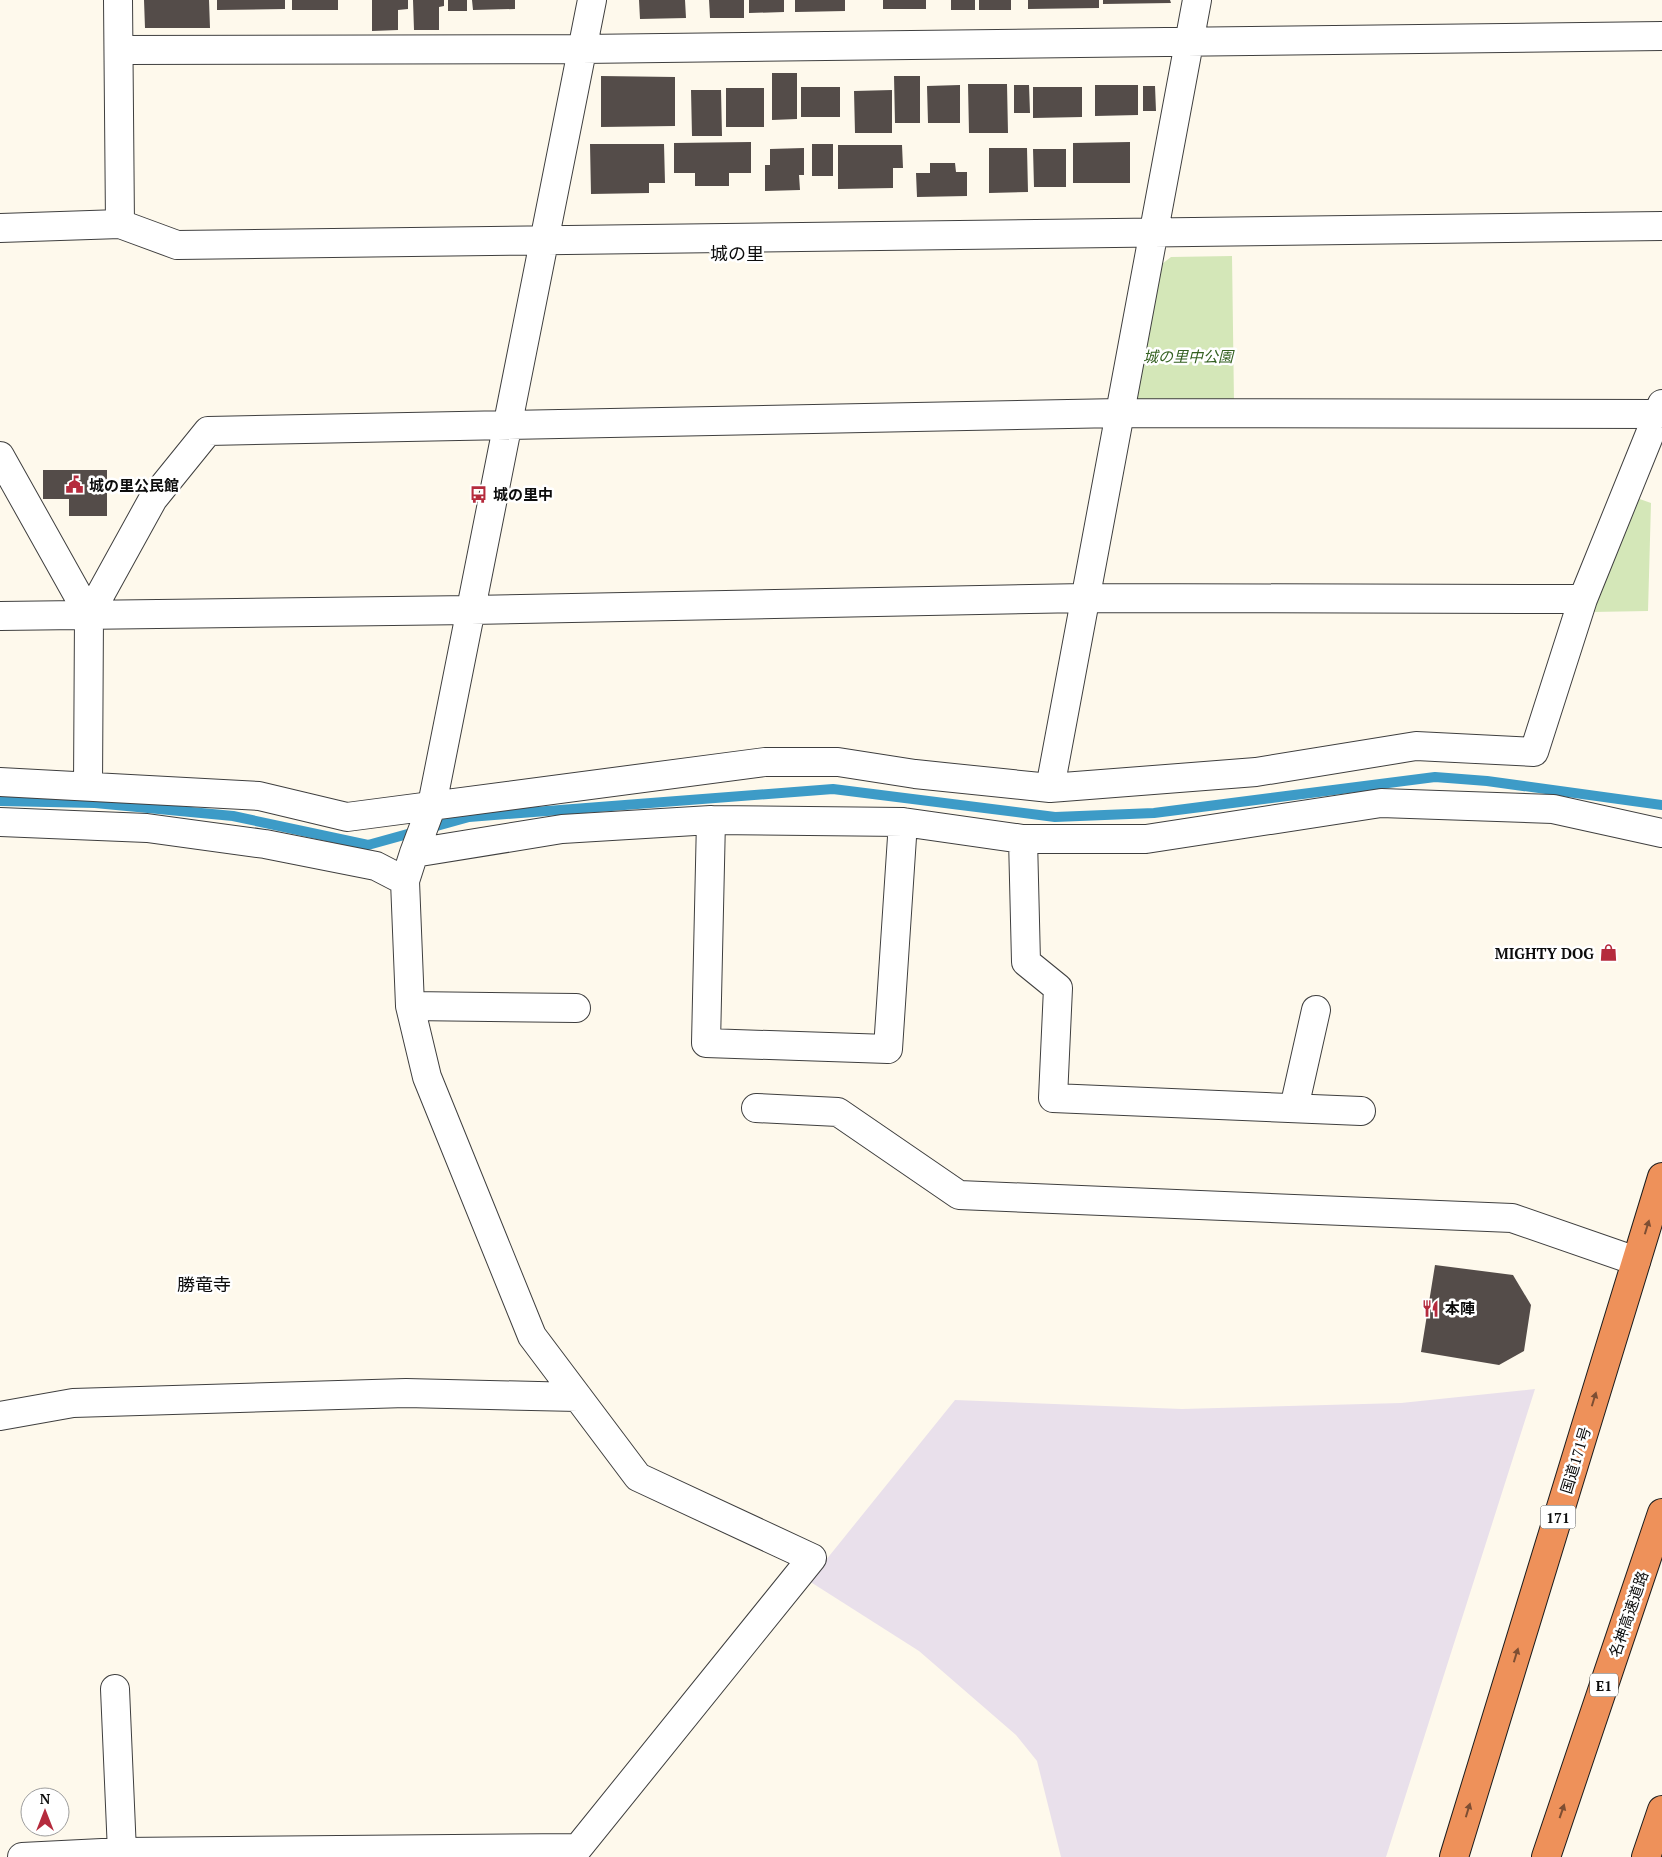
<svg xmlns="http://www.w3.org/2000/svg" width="1662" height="1857" font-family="'PT Serif','Noto Sans JP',serif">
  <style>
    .industrial { fill: #e9e0eb }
    .park { fill: #d4e7b8 }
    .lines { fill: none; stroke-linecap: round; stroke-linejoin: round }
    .stream { stroke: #3d9bc7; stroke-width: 10 }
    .building { fill: #544c49 }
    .minor-casing { stroke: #3f3f3f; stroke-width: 30 }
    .highway-casing { stroke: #1d1d1d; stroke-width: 30 }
    .minor { stroke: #fff; stroke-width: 28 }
    .highway { stroke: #ee915a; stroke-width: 28 }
    .oneway { fill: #7d4e33 }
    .labels { text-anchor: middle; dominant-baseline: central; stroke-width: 5; stroke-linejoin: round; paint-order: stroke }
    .shield { fill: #fff; stroke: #555; stroke-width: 1 }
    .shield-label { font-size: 14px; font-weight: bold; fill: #0c0c0c }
    .park-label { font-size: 15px; font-style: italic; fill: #336020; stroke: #fff }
    .poi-label { font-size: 15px; font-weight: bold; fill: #0c0c0c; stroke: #fff; text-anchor: start }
    .street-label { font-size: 15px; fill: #0c0c0c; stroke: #fff }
    .quarter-label { font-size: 18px; fill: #0c0c0c; stroke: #fff }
  </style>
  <rect width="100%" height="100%" fill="#fef9ec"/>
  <path class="industrial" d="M1535,1389L1386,1857H1061L1037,1761L1016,1735L919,1651L809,1581L955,1400L1182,1409L1401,1403Z"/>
  <path class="park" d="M1232,256L1234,402L1131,403L1158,267L1171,257Z
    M1634,497L1651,503L1648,611L1592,612Z"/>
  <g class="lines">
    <path class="stream" d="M0,801L95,803L233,816L368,845L469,817L833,789L1055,817L1154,813L1435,777L1487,781L1662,805"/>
  </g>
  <path class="building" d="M144,0H209L210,28H145Z
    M217,0H285V9L217,10Z
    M292,0H338V10H292Z
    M372,0H408V9L398,10V30L372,31Z
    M413,0H444V6L439,7V30H414Z
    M448,0H467V11H448Z
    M472,0H515V9L473,10Z
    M639,0H685L686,18L640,19Z
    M709,0H744V18H710Z
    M749,0H784V12L749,13Z
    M795,0H845V11L795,12Z
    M883,0H926V9H883Z
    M951,0H975V10H951Z
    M979,0H1011V10H979Z
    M1028,0H1099V8L1028,9Z
    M1103,0H1170L1171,3L1103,4Z
    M772,73H797V119L772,120Z
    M601,76L675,77V126L601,127Z
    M894,76H920V123H895Z
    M968,84H1007L1008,133H969Z
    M960,85V123H928L927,86Z
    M1014,85H1029L1030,113H1014Z
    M1095,85H1138V115L1095,116Z
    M1143,86H1155L1156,111H1143Z
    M801,87H840V117H801Z
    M1033,87H1082V117L1033,118Z
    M726,88H764V127H726Z
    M691,90H721L722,136H692Z
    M892,90V133H855L854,91Z
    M751,142V173H729V186H695V173H674V143Z
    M1130,142V183H1073V143Z
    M590,144H664L665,183H649V193L591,194Z
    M812,144H833V176H812Z
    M838,145H902L903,168H893V188L838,189Z
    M804,148V175H799L800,190L765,191V165H770V149Z
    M989,148H1027L1028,192L989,193Z
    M1033,149H1066V187H1034Z
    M930,163H955L956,172H967V196L917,197L916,173H930Z
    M43,470H107V516H69V499H43Z
    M1435,1265L1513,1275L1531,1305L1524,1351L1499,1365L1421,1352Z"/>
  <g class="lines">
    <defs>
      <path id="minor" d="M118,0L120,224
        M119,50L582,49L1662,36
        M0,228L120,224L177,245L1662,226
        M0,456L89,615L88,786
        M89,615L153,499L208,431L1120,413L1658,414
        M0,616L471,610L1085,598L1583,599
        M0,782L259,796L347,817L765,762H838L915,774L1050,788L1256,772L1416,746L1534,752L1583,599L1662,404
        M1050,788L1197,0
        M711,820L706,1043L888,1049L903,822
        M0,822L147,828L265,844L376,866L405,881
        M1023,839L1026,962L1058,988L1053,1098L1361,1111
        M414,853L562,829L711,820L903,822L1023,839H1146L1381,803L1553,809L1662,833
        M410,1006L576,1008
        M756,1108L838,1112L959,1195L1512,1218L1636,1261
        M1294,1108L1316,1010
        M0,1416L73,1403L406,1393L578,1397
        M115,1689L122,1852
        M22,1857L122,1852L578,1848L812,1558L638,1477L532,1336L427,1077L410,1006L405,881L414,853L432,805L592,0"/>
      <path id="highway" d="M1454,1857L1662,1177
        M1546,1857L1662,1513
        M1646,1857L1662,1810"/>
    </defs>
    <use href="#minor" class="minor-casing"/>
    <use href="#highway" class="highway-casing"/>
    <use href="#minor" class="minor"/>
    <use href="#highway" class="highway"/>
  </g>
  <defs><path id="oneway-solid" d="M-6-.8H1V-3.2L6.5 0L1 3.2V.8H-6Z" transform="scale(1.25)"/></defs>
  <g class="oneway">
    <use href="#oneway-solid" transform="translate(1647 1227) rotate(-73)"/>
    <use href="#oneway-solid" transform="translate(1594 1399) rotate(-73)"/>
    <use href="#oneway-solid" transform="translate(1516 1655) rotate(-73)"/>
    <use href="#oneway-solid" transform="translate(1468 1810) rotate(-73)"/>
    <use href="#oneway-solid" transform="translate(1562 1811) rotate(-71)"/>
  </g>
  <defs>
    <symbol id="civic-bare" viewBox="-9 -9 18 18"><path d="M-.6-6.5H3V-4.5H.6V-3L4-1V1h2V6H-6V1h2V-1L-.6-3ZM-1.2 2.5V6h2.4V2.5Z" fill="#b52b3d" stroke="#fff" stroke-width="2.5" paint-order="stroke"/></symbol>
    <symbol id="bus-bare" viewBox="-9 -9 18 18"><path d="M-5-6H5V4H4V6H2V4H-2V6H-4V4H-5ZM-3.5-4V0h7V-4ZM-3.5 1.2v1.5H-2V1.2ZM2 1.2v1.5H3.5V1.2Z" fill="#b52b3d" stroke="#fff" stroke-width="2.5" paint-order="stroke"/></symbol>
    <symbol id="shop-bare" viewBox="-9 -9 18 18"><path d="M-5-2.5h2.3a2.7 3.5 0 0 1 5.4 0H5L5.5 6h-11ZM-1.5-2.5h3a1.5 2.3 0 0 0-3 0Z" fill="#b52b3d" stroke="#fff" stroke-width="2.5" paint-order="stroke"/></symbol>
    <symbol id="restaurant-bare" viewBox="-9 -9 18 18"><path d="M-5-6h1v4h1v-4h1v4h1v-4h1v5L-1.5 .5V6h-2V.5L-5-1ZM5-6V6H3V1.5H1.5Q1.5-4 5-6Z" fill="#b52b3d" stroke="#fff" stroke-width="2.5" paint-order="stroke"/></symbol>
  </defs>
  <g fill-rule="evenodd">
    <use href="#civic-bare" x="62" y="472" width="25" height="25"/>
    <use href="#bus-bare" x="466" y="482" width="25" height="25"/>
    <use href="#shop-bare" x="1596" y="940" width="25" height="25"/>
    <use href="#restaurant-bare" x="1418" y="1296" width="25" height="25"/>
  </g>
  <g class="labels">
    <g class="shield">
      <rect x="1540.5" y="1505.5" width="35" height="23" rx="4"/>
      <rect x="1590" y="1673.5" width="28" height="23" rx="4"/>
    </g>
    <g class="shield-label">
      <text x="1558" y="1517">171</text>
      <text x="1604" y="1685">E1</text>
    </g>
    <g class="park-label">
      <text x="1188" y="356">城の里中公園</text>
    </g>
    <g class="poi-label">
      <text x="89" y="485">城の里公民館</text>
      <text x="493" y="494">城の里中</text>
      <text x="1594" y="953" text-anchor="end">MIGHTY DOG</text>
      <text x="1445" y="1308">本陣</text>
    </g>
    <g class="street-label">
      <text transform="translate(1575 1460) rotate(-73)">国道171号</text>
      <text transform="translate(1628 1614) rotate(-71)">名神高速道路</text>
    </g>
    <g class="quarter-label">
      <text x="737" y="253">城の里</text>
      <text x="204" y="1284">勝竜寺</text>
    </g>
  </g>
  <g transform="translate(45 1812)"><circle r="24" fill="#ffffff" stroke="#9e9e9e"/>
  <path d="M0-4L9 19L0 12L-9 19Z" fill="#b52b3d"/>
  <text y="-8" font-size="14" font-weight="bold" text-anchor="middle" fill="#0c0c0c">N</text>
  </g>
</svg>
